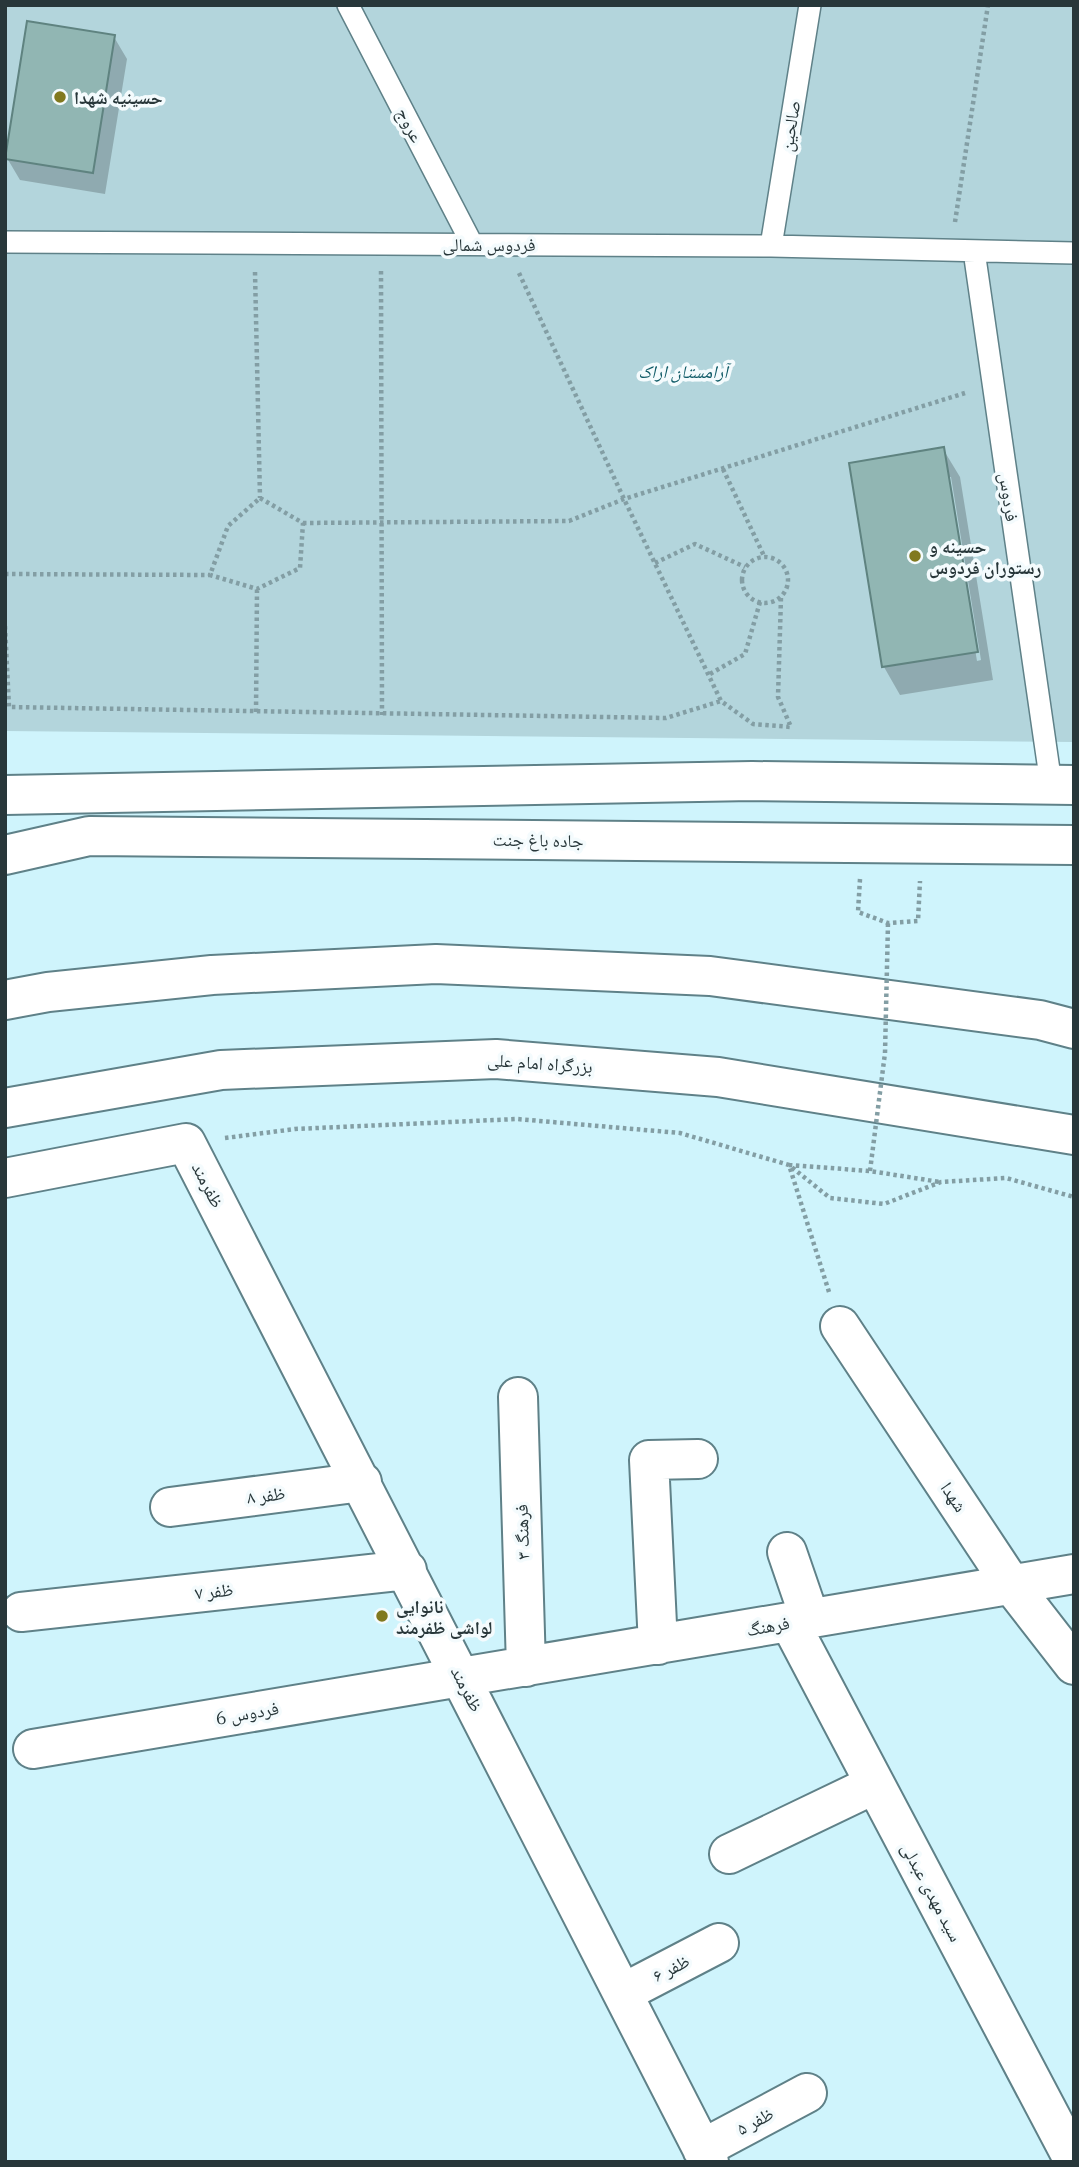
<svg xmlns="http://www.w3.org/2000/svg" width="1079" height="2167" font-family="'IBM Plex Serif','Noto Naskh Arabic',serif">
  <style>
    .green { fill: #b3d5dc }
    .shadow { fill: #0003; fill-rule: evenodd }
    .building { fill: #91b6b3; stroke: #5f8380; stroke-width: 2 }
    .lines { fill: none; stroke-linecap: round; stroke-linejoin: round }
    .service-casing { stroke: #5f8188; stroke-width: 24 }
    .minor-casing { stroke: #5f8188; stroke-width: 42 }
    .trunk-casing { stroke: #5f8188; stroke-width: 42 }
    .path { stroke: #839ea4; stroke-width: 4.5; stroke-dasharray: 3.5 3.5; stroke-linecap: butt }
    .service { stroke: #fff; stroke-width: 21 }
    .minor { stroke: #fff; stroke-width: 38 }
    .trunk { stroke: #fff; stroke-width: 38 }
    .path-bridge { stroke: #839ea4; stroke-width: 4.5; stroke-dasharray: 3.5 3.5; stroke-linecap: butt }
    .poi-dot { fill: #81791f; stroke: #f4fbfd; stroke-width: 2.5 }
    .labels { text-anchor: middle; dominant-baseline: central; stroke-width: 7; stroke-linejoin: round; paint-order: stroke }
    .poi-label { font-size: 18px; font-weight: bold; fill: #28373a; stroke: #f4fbfd; text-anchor: start }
    .street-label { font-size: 18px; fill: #28373a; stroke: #f4fbfd }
    .park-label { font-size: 18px; font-style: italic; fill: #115c68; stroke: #f4fbfd }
  </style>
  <rect width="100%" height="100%" fill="#cff4fc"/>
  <path class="green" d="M5,5H1074V742L5,731Z"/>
  <path class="shadow" d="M114,37L127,59L105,194L20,180L7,158Z
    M943,449L960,477L993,680L900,695L884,667ZM947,477H951L981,660L977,661Z"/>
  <path class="building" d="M27,21L115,35L93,173L5,159Z
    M944,447L978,652L882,667L849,463Z"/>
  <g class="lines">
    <defs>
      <path id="service" d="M348,5L472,244
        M5,242L771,246L1074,253
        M771,246L810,5
        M974,251L1051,784"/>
      <path id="minor" d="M5,795L752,781L1074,785
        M5,855L89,836L1074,845
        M5,1178L186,1143L709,2162
        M840,1326L1011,1584L1074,1665
        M518,1397L526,1667
        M170,1507L362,1482
        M787,1552L810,1619
        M21,1612L407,1570
        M790,1623L1074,2161
        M658,1645L649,1460L698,1459
        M33,1749L1074,1574
        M729,1854L875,1784
        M623,1993L719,1943
        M702,2149L807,2093"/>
      <path id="trunk" d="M5,1000L48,992L212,975L436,964L710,976L1040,1020L1074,1029
        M5,1108L221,1070L496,1059L718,1077L1074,1135"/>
    </defs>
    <use href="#service" class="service-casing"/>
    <use href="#minor" class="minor-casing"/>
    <use href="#trunk" class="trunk-casing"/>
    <path class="path" d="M955,222L988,5
      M381,271L382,715
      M255,272L260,498
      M519,273L624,499L721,701L753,724L791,727L778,697L781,597
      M723,469L764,556
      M260,498L303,523L300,568L257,589L210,575L228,526Z
      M303,523L569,521L624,499L965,393
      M742 580a23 23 0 1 1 46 0a23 23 0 1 1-46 0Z
      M655,563L695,544L745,567
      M5,574L210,575
      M5,626L9,707L666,718L721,701
      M710,674L745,654L760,602
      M256,712L257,589
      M860,879L858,912L888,923L918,921L920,881
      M225,1138L295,1129L517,1119L680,1133L789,1165L830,1198L884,1204L941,1182L1006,1178L1074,1197
      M829,1292L789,1165L870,1171L940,1182"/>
    <use href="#service" class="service"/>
    <use href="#minor" class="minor"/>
    <use href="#trunk" class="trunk"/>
    <path class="path-bridge" d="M870,1171L885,1053L888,923"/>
  </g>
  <g class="poi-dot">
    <circle cx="60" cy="97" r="7"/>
    <circle cx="915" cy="556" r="7"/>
    <circle cx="382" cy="1616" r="7"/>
  </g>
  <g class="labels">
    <g class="poi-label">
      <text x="74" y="97">حسینیه شهدا</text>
      <text x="929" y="546">حسینه و<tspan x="929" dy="21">رستوران فردوس</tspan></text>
      <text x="396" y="1606">نانوایی<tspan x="396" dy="21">لواشی ظفرمند</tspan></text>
    </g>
    <g class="street-label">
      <text transform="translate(410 125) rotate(62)">عروج</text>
      <text transform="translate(790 126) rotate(-81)">صالحین</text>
      <text x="489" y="244">فردوس شمالی</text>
      <text transform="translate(1009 497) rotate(82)">فردوس</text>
      <text transform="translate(538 840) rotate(1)">جاده باغ جنت</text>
      <text transform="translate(540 1063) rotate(4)">بزرگراه امام علی</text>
      <text transform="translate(208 1185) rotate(63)">ظفرمند</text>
      <text transform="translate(266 1495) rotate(-7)">ظفر ۸</text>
      <text transform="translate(954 1497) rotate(56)">شهدا</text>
      <text transform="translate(522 1532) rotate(-92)">فرهنگ ۳</text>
      <text transform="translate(214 1591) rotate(-6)">ظفر ۷</text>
      <text transform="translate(768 1626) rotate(-10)">فرهنگ</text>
      <text transform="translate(467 1689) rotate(63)">ظفرمند</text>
      <text transform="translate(247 1713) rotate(-10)">فردوس 6</text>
      <text transform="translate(932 1892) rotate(62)">سید مهدی عبدلی</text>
      <text transform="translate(671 1968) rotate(-27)">ظفر ۶</text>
      <text transform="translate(755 2121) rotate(-28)">ظفر ۵</text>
    </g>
    <g class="park-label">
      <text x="683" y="371">آرامستان اراک</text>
    </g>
  </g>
  <rect width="1079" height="2167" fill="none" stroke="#28373a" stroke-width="14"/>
</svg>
